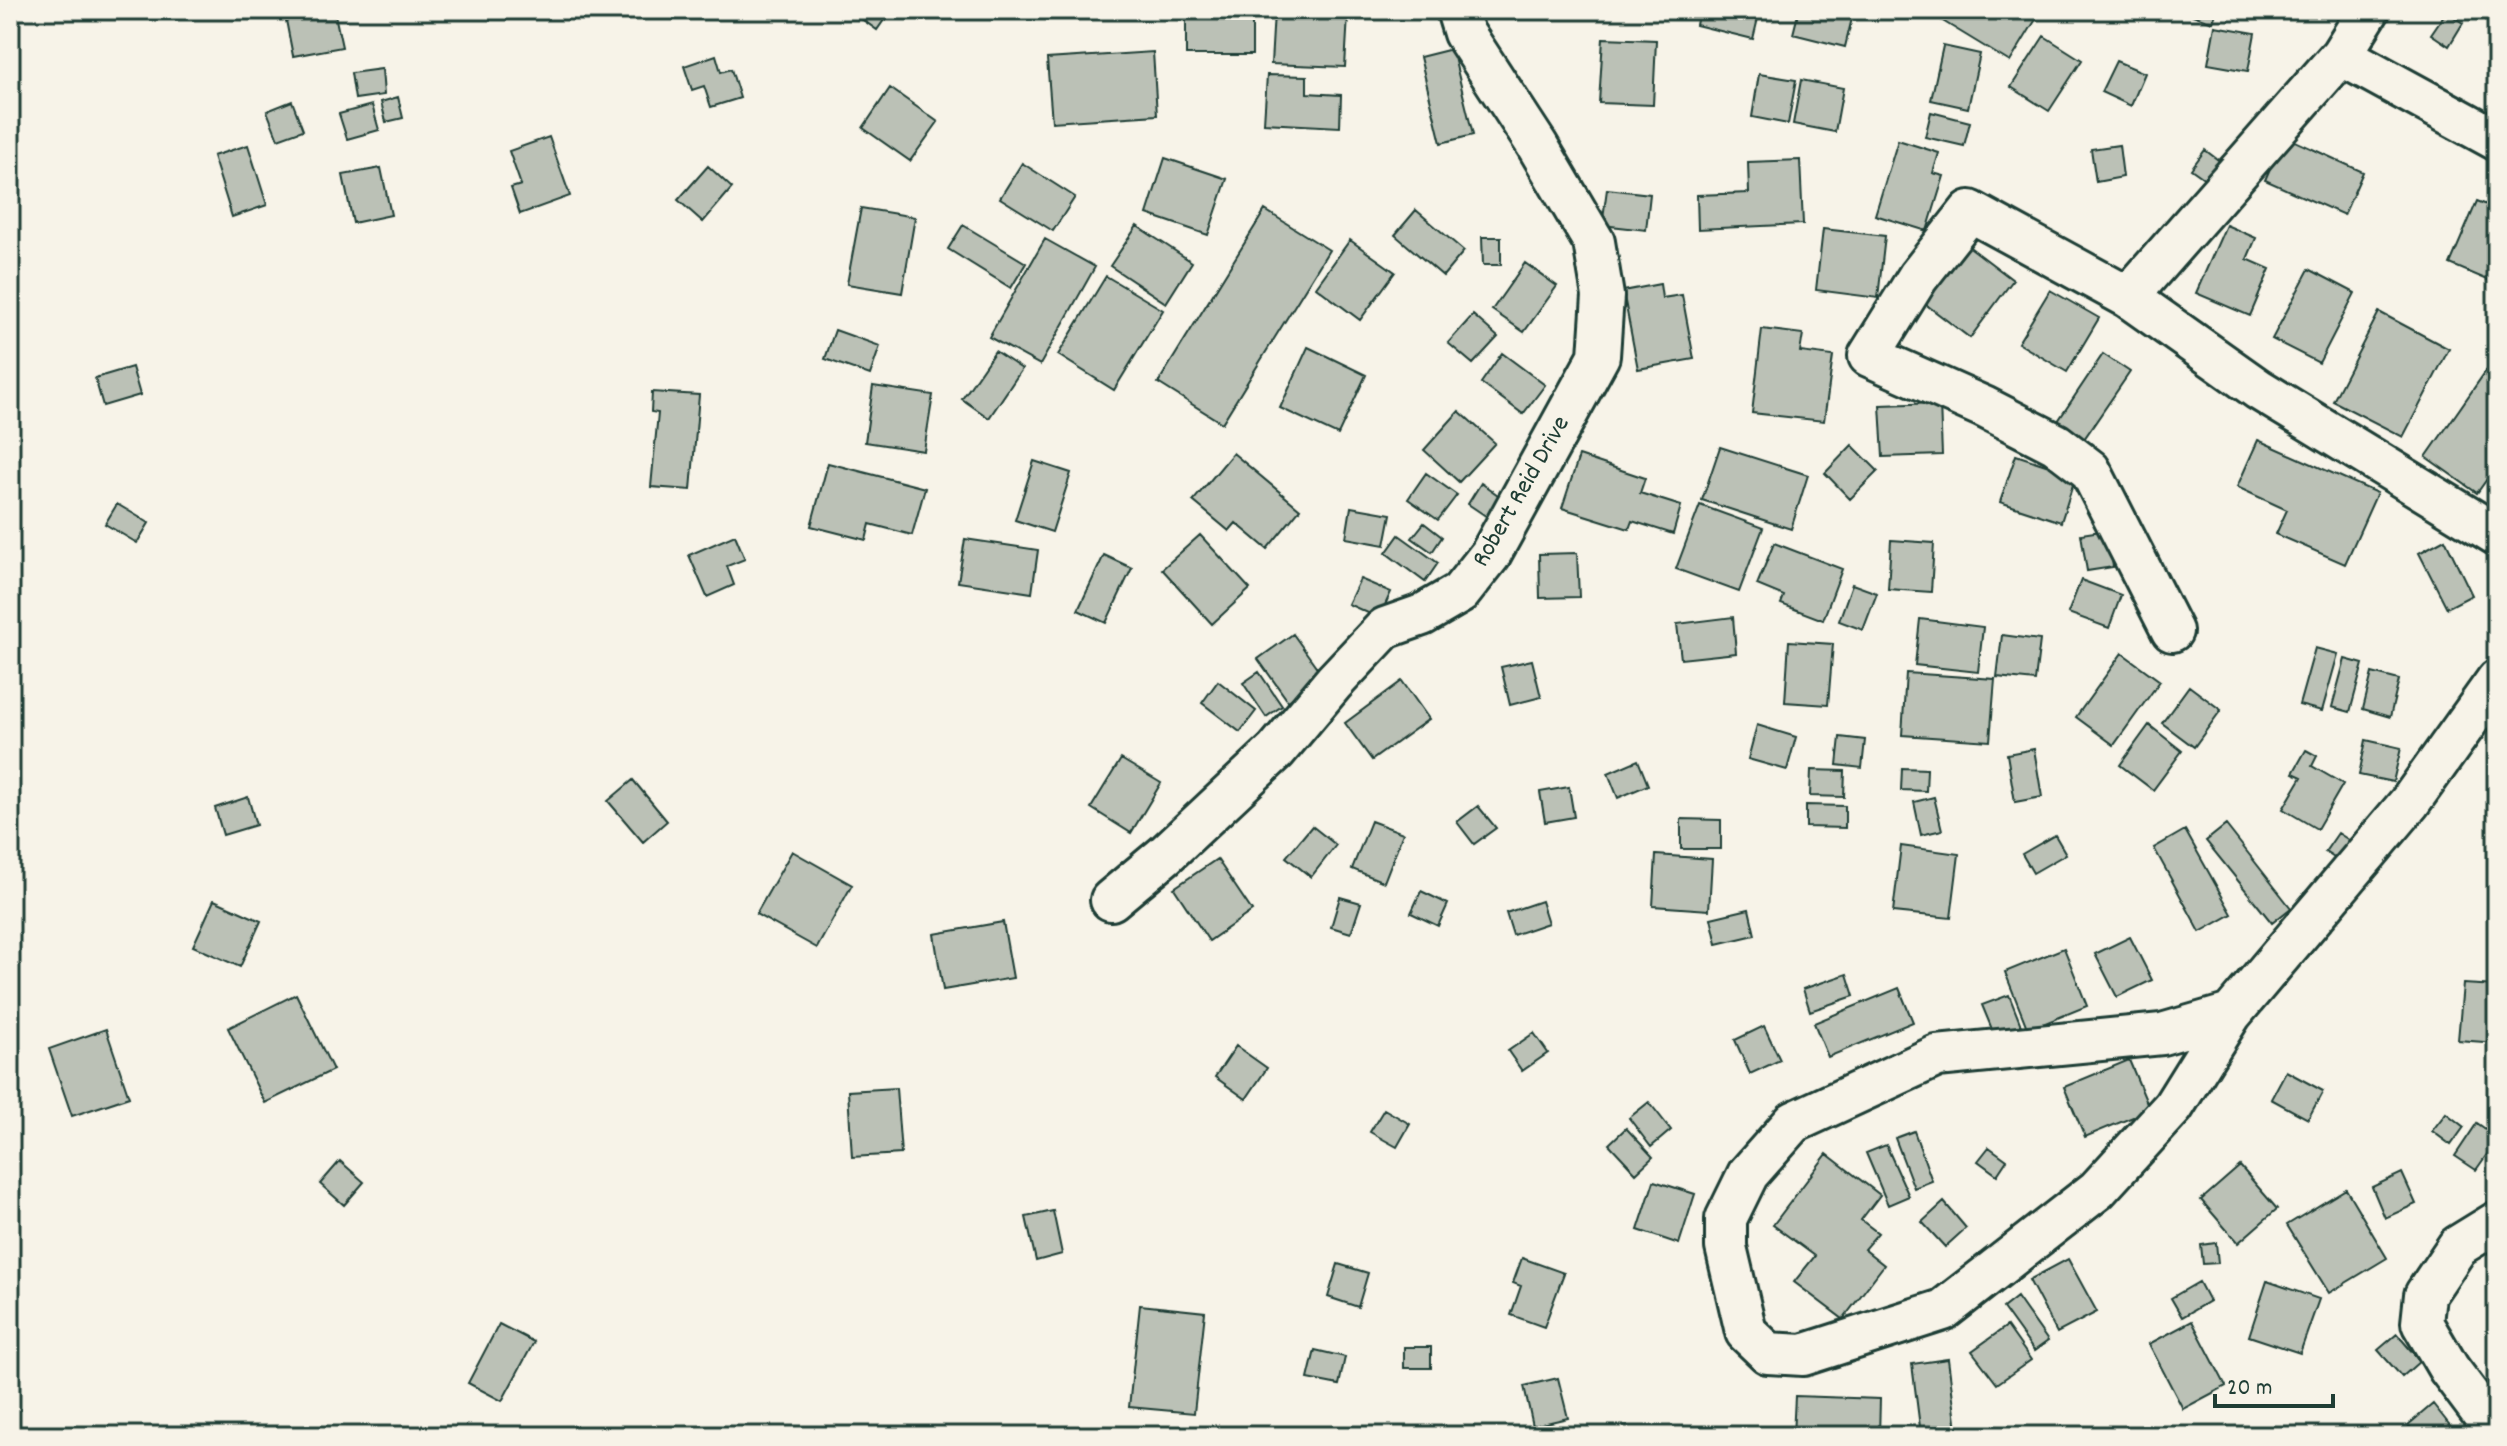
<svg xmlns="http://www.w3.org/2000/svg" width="2507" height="1446" font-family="Dekko,sans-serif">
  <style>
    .building { fill: #bbc1b6; stroke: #1f3d34; stroke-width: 2 }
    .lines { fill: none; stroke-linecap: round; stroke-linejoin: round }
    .minor-casing { stroke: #1f3d34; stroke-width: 46 }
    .minor { stroke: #f7f3e8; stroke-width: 40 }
    .labels { text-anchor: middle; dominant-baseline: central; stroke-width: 6; stroke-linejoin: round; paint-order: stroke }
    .street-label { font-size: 26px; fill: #1f3d34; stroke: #f7f3e8 }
  </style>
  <rect width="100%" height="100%" fill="#f7f3e8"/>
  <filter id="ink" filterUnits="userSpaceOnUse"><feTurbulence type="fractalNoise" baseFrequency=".0125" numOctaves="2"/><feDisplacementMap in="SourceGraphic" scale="16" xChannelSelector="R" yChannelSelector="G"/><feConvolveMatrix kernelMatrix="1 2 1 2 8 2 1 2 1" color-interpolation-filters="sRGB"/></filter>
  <g filter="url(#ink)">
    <path class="building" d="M284,10H334L342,47L293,56Z
      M849,10H891L877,30Z
      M1186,10H1252V55H1186Z
      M1699,10H1760L1753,39L1696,25Z
      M1799,10H1854L1845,47L1793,34Z
      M1947,10H2039L2041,11L2010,62L1941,20Z
      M2178,10H2217L2213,22Z
      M1274,12L1348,15L1345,67L1271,64Z
      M2446,12L2463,23L2449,46L2431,34Z
      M2215,26L2255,33L2248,71L2208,64Z
      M2044,36L2082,60L2049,111L2011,87Z
      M1603,38L1656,40L1653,105L1599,103Z
      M1943,46L1980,54L1968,108L1931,100Z
      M1452,49L1473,135L1441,143L1420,57Z
      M1153,52L1157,115L1052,122L1047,59Z
      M716,55L721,72L731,69L740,98L711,107L704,86L692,90L684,66Z
      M2116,61L2145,73L2131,106L2101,92Z
      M382,69L384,95L355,99L351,73Z
      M1759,74L1796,80L1788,124L1752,117Z
      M1267,75L1307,76V93L1341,95L1340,127L1264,123Z
      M1801,80L1843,88L1835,132L1793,124Z
      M890,88L938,122L910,161L863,128Z
      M398,97L403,118L386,122L381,102Z
      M292,101L303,130L278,139L267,111Z
      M372,105L379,130L347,139L339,114Z
      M1931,112L1970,122L1964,146L1925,137Z
      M2284,136L2363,172L2344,215L2265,180Z
      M549,137L570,196L520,214L511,188L521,185L509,151Z
      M1898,140L1939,153L1933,173L1944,176L1927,231L1875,215Z
      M248,145L267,205L232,217L213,156Z
      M2119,145L2123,177L2096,182L2091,149Z
      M2205,150L2226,166L2212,184L2191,169Z
      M1165,158L1227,179L1208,235L1147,214Z
      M1800,160L1803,224L1698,229L1697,195L1749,193L1748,162Z
      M1022,163L1075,197L1053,231L1000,198Z
      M708,166L732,188L703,222L678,200Z
      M381,168L391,215L353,223L343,175Z
      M1607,189L1650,194L1646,230L1602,225Z
      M2477,201L2497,209V284L2450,264Z
      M861,208L915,217L902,293L847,284Z
      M1265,210L1329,250L1222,423L1158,383Z
      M1416,210L1464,251L1443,276L1395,235Z
      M963,225L1026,263L1011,288L948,249Z
      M2226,225L2256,238L2247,259L2270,269L2250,316L2196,293Z
      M1137,226L1192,262L1166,303L1110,266Z
      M1823,229L1885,236L1878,298L1816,290Z
      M1482,237H1501V265H1483Z
      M1045,239L1095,267L1040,365L989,337Z
      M1350,240L1395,272L1360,320L1316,287Z
      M1967,245L2013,280L1970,338L1924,303Z
      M1525,263L1557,286L1524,332L1492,310Z
      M2309,269L2355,293L2319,363L2272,339Z
      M1106,276L1163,310L1114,390L1058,355Z
      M1660,284L1662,298L1682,295L1694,359L1638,369L1623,291Z
      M2050,290L2099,318L2067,372L2018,343Z
      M2379,312L2449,349L2403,437L2333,401Z
      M1473,315L1498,337L1473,364L1448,343Z
      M1762,329L1803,334L1800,352L1833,356L1824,421L1752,413Z
      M835,330L880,346L870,375L825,359Z
      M1308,347L1366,375L1338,435L1280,408Z
      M995,351L1022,369L989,418L962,399Z
      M1502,353L1545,385L1523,414L1481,383Z
      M2103,354L2130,372L2084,439L2058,421Z
      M132,367L140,395L103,406L95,378Z
      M2488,368L2497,374V465L2477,493L2426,457Z
      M873,386L933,395L924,451L865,442Z
      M652,392L699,395L691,490L651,487L658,413L651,412Z
      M1940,403L1942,455L1883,457L1880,405Z
      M1459,411L1495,443L1459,482L1424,450Z
      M2258,440L2377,493L2345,564L2276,534L2287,510L2237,487Z
      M1852,445L1878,471L1850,499L1825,473Z
      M1720,447L1808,475L1791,529L1702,500Z
      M1233,453L1300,509L1267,549L1236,523L1229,531L1193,501Z
      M2016,455L2076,475L2061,522L2000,502Z
      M1579,456L1645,478L1640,493L1681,506L1673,534L1632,521L1629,529L1562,508Z
      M1034,461L1071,473L1052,532L1015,520Z
      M828,463L925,488L912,535L870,524L866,540L811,526Z
      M1426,473L1457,495L1438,520L1408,499Z
      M1481,483L1508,502L1493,521L1468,504Z
      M117,504L149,523L137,543L105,524Z
      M1700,505L1763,528L1739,592L1676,569Z
      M1351,507L1391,514L1385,545L1346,538Z
      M1424,523L1442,537L1432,552L1412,538Z
      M2108,530L2113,567L2087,571L2081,534Z
      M735,535L745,559L727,566L734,585L707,597L689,555Z
      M1200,535L1250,589L1212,624L1162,569Z
      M1399,535L1438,563L1425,582L1386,553Z
      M965,539L1038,550L1032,593L958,582Z
      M2445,539L2472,595L2447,608L2419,553Z
      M1891,540L1934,543L1931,592L1888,589Z
      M1774,543L1842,569L1823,620L1781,604L1784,596L1757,585Z
      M1577,553L1579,597L1540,598L1539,554Z
      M1104,555L1132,568L1106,623L1078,610Z
      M1360,579L1391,592L1379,618L1348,604Z
      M2081,580L2121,595L2109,628L2068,613Z
      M1852,584L1877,593L1863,630L1839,621Z
      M1733,617L1736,653L1681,659L1677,624Z
      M1920,619L1983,627L1978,672L1915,665Z
      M1293,634L1323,676L1288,701L1258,659Z
      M2002,635L2040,640L2035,681L1997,677Z
      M1789,641L1833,644L1828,705L1785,702Z
      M2315,648L2338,654L2322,711L2299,705Z
      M2122,653L2160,681L2114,745L2076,717Z
      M2345,659L2363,664L2350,712L2332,707Z
      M1532,660L1541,697L1510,705L1501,667Z
      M1259,672L1282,706L1266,717L1243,683Z
      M1906,673L1995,679L1990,741L1902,735Z
      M2372,673L2399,680L2390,717L2363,709Z
      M1218,681L1256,711L1240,732L1202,703Z
      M1402,681L1429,719L1372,760L1345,723Z
      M2189,686L2221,710L2194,747L2162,723Z
      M1757,725L1796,737L1787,770L1748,759Z
      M2149,725L2182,751L2153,790L2120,765Z
      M1840,737L1865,740L1862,768L1837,765Z
      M2366,740L2401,748L2393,782L2359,775Z
      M2034,749L2042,797L2015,802L2007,754Z
      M2306,750L2317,756L2312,766L2343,784L2317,829L2283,809L2302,777L2293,773Z
      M1121,759L1161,783L1131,833L1091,808Z
      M1638,760L1648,785L1618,798L1608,773Z
      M1902,768L1927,769L1926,791L1901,790Z
      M1811,770L1845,771L1844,797L1810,796Z
      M633,780L667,821L643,842L608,801Z
      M1569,787L1574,817L1545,822L1540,792Z
      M248,797L256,825L223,835L215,808Z
      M1934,797L1942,830L1921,835L1914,802Z
      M1806,805L1845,806V828L1806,827Z
      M1478,806L1496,828L1474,844L1457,822Z
      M1681,819L1721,820V849H1681Z
      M1371,821L1403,833L1384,882L1352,869Z
      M2226,825L2291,908L2272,923L2206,841Z
      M1312,826L1336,845L1311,877L1286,857Z
      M2185,830L2232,914L2200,932L2154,848Z
      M2338,833L2355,844L2342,863L2325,852Z
      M2055,835L2066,854L2033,873L2022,854Z
      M1901,846L1959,854L1951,918L1893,912Z
      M792,851L852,885L817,948L756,914Z
      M1656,855L1712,859L1709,910L1653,906Z
      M1217,859L1252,911L1209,941L1174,888Z
      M1421,891L1448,904L1438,926L1411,913Z
      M1340,897L1361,903L1351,933L1331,927Z
      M214,900L261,921L240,967L193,946Z
      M1541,901L1548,923L1513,935L1506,913Z
      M1749,909L1755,935L1717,944L1711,918Z
      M1003,922L1013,978L943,990L934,934Z
      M2130,937L2152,980L2117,997L2095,954Z
      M2064,948L2087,1006L2028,1030L2005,972Z
      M1847,974L1854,996L1810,1011L1803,989Z
      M2463,984L2497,986V1043L2458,1040Z
      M1899,988L1913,1022L1828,1057L1814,1023Z
      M296,994L333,1070L265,1103L228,1028Z
      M2009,995L2022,1028L1996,1039L1982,1005Z
      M1764,1026L1780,1060L1750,1074L1735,1040Z
      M106,1029L129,1097L72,1116L49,1049Z
      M1534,1033L1548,1053L1522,1071L1508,1051Z
      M1236,1046L1267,1068L1246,1099L1215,1077Z
      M2129,1060L2150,1110L2085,1137L2064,1087Z
      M2286,1071L2323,1091L2308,1119L2271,1099Z
      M896,1088L901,1154L852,1157L848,1091Z
      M1649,1102L1671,1130L1651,1147L1629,1118Z
      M1384,1109L1410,1124L1397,1147L1370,1132Z
      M2446,1113L2464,1127L2451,1145L2432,1131Z
      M2477,1123L2497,1137V1140L2476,1170L2455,1156Z
      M1626,1128L1653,1157L1636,1173L1609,1144Z
      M1914,1131L1932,1181L1914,1188L1895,1138Z
      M1886,1145L1909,1196L1888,1205L1866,1153Z
      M1989,1147L2007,1160L1997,1175L1978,1161Z
      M1827,1154L1880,1195L1861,1220L1878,1233L1864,1249L1884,1265L1843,1319L1794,1282L1815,1256L1773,1225Z
      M340,1161L364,1182L344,1205L320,1184Z
      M2240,1166L2277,1209L2238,1243L2201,1200Z
      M2402,1173L2416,1204L2385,1218L2372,1187Z
      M1654,1181L1695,1194L1679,1244L1638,1230Z
      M2346,1189L2387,1258L2329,1293L2287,1225Z
      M1944,1202L1966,1228L1945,1247L1922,1222Z
      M1053,1211L1062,1254L1036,1261L1026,1217Z
      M2216,1243L2218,1263L2203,1264L2201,1245Z
      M1522,1258L1564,1273L1544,1327L1511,1315L1521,1286L1513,1283Z
      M2068,1259L2097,1312L2057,1333L2029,1280Z
      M1338,1264L1368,1273L1358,1307L1328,1297Z
      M2267,1281L2319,1299L2300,1353L2249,1336Z
      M2199,1282L2209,1301L2182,1317L2171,1298Z
      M2017,1297L2048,1341L2034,1351L2003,1308Z
      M1140,1305L1205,1312L1194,1413L1129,1407Z
      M2192,1321L2226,1386L2183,1409L2149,1344Z
      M499,1324L534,1342L502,1401L468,1383Z
      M2007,1326L2031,1360L1997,1384L1972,1351Z
      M2397,1334L2420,1361L2402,1377L2378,1350Z
      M1404,1347H1431V1368H1404Z
      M1315,1350L1345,1357L1339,1385L1308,1379Z
      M1948,1359L1957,1430L1921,1435L1912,1364Z
      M1558,1378L1568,1418L1533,1426L1524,1386Z
      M1795,1396L1880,1399L1879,1436H1793Z
      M2433,1404L2452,1428L2442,1436H2418L2408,1425Z"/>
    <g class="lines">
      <defs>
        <path id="minor" d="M2341,55L2497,140
          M2128,297L2341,55L2369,10
          M2172,631L2090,470L2056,444L1984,407L1869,356L1918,277L1970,211L2128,297L2258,389L2497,535
          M1111,900L1165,855L1276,751L1334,682L1385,628L1422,615L1460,593L1490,555L1599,356L1603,296L1594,242L1537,145L1464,33L1457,10
          M2231,1014L2162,1034L1937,1056L1794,1122L1748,1174L1726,1219V1247L1746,1332L1768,1353L1803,1355L1943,1310L2097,1190L2173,1107L2231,1014L2410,802L2497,680
          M2497,1222L2458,1246L2425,1295L2422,1323L2449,1369L2497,1433"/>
      </defs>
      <use href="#minor" class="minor-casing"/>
      <use href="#minor" class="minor"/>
    </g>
  </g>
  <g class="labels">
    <g class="street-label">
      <text transform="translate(1522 492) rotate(-60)">Robert Reid Drive</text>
    </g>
  </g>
  <rect width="2507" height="1446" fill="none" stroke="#f7f3e8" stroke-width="40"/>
  <rect x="20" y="20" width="2467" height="1406" fill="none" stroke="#1f3d34" stroke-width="3" filter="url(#ink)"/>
  <path d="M2215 1394v12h118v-12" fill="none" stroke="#1f3d34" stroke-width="4"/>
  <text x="2227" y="1394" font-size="24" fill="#1f3d34" stroke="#f7f3e8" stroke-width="6" paint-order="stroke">20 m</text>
</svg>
